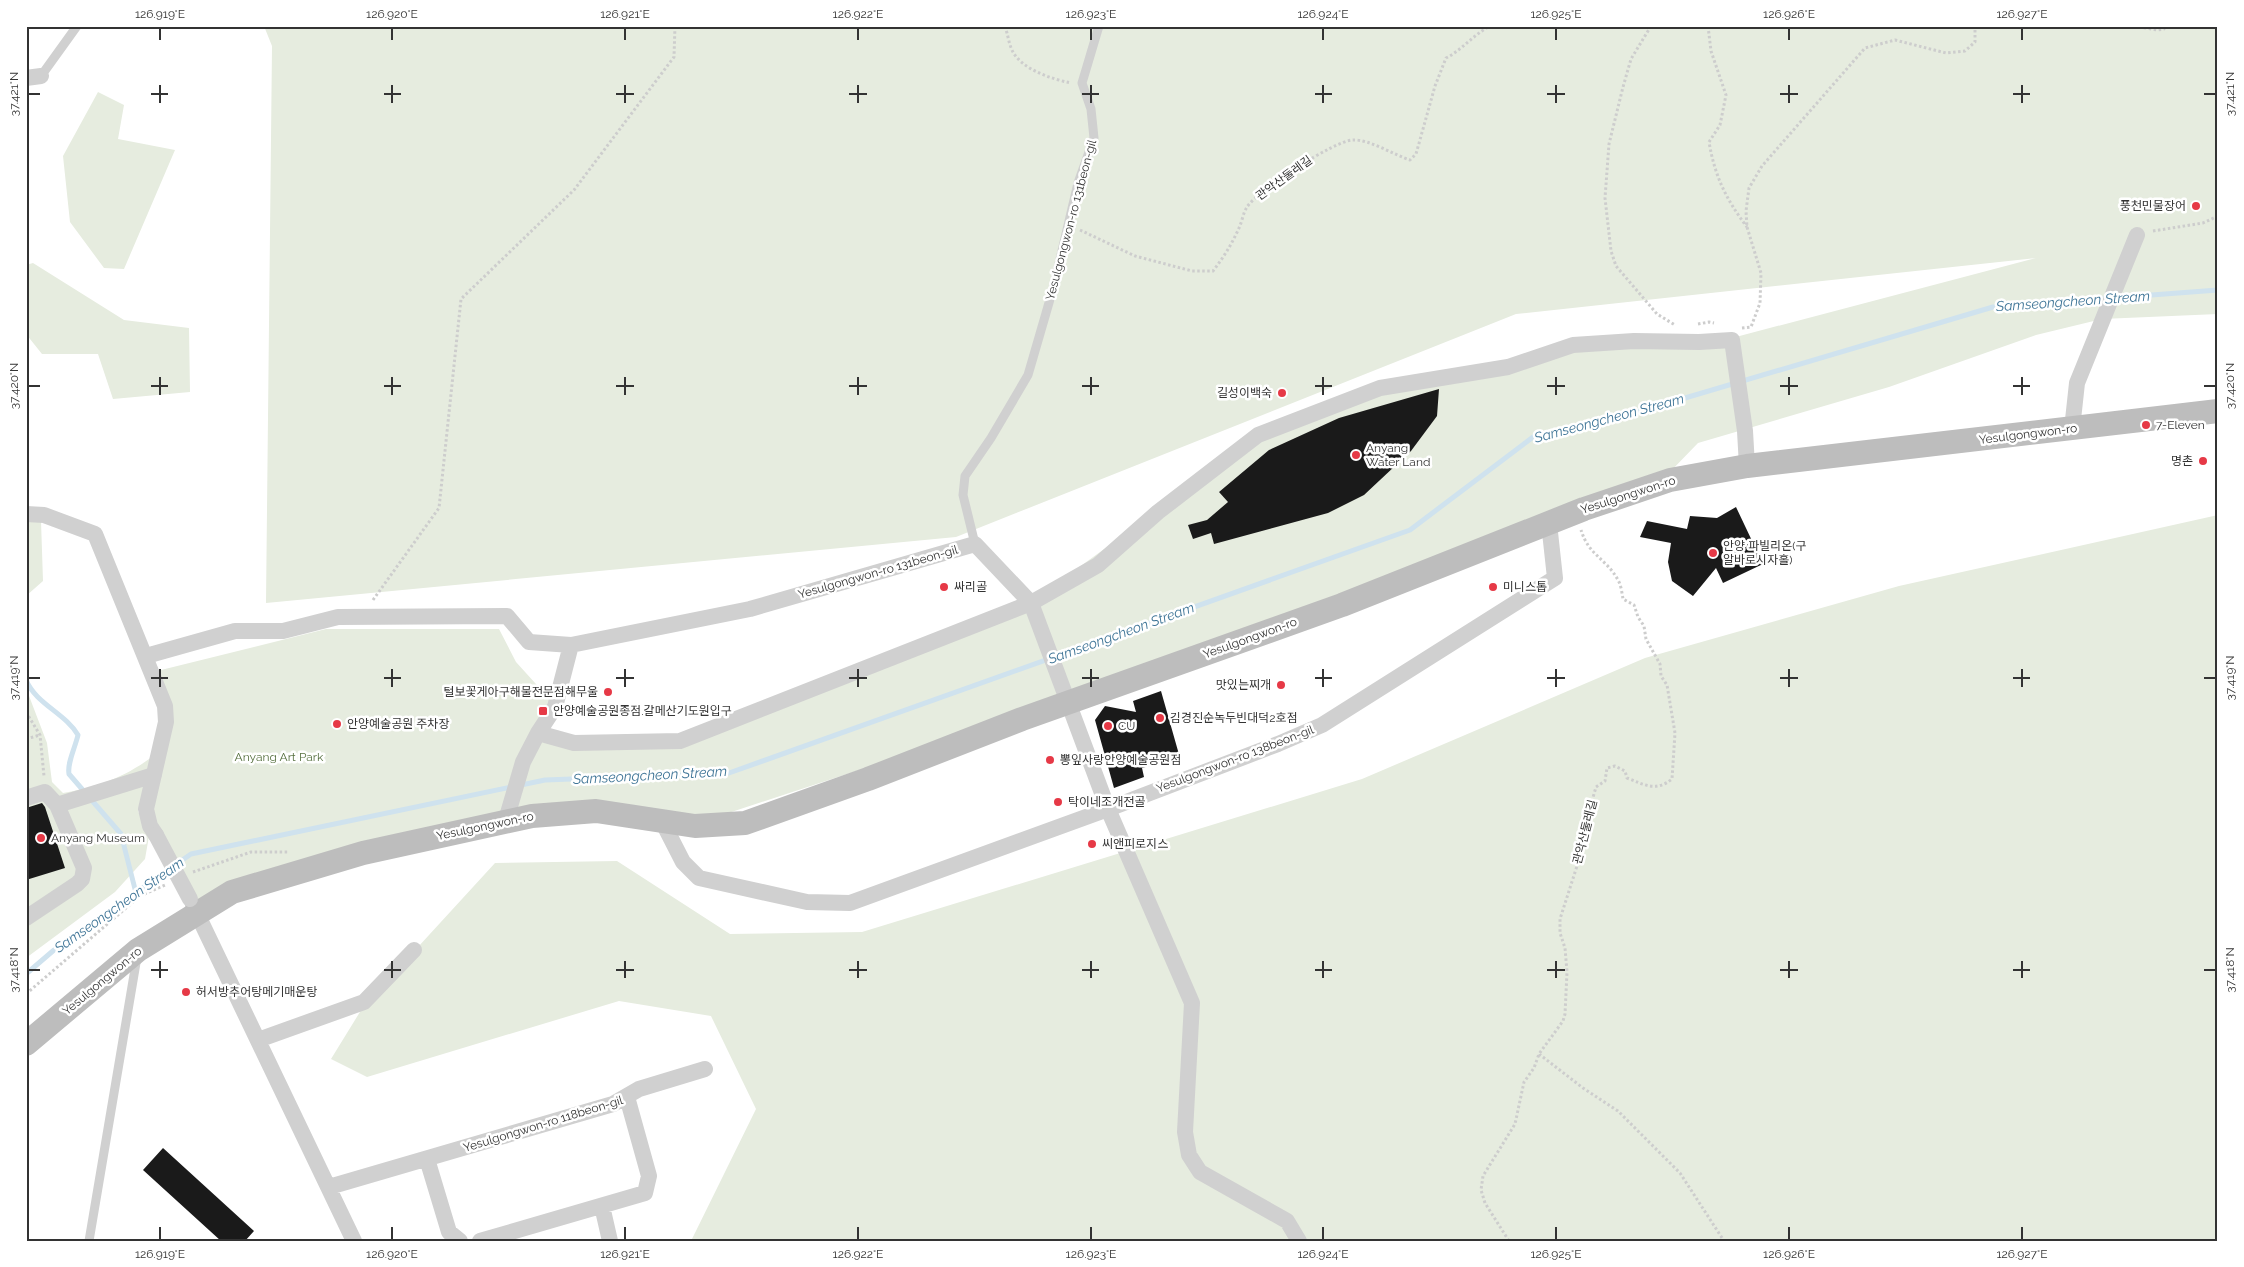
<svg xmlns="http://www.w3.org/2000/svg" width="2244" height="1267" font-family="Raleway,'Noto Sans KR',sans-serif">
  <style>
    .green { fill: #e6ecdf }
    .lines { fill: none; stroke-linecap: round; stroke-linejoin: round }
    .stream { stroke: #cfe2ee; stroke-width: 5 }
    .building { fill: #1a1a1a }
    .path { stroke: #cdcdcd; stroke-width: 3; stroke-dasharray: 2.5 2.5; stroke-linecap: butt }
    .lane { stroke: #d0d0d0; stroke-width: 9 }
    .street { stroke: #d0d0d0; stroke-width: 16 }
    .secondary { stroke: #bdbdbd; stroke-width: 24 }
    .street-bridge { stroke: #d0d0d0; stroke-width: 16 }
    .ticks { fill: none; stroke: #333; stroke-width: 2 }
    .poi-dot { fill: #e63946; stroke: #fff; stroke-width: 2 }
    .labels { text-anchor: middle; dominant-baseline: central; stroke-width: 5; stroke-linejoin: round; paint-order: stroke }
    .street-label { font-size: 12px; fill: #333; stroke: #fff }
    .poi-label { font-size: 12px; fill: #333; stroke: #fff; text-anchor: start }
    .park-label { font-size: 12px; fill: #56703f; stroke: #fff }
    .water-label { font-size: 14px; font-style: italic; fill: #3f7597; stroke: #fff }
    .neatline { fill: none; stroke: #333; stroke-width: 2 }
    .ticks-label { font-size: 12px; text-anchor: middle; fill: #333 }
  </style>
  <rect width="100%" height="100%" fill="#fff"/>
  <path class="green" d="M264,26H2218V314L2102,319L2036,335L1889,387L1698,443L1668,474L1069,701L695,824L532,814L197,911L150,824L159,754L157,671L326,629H499L516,662L555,705L538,731L574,741L680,739L1031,602L1158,510L1258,433L1380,386L1458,374L1573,343L1732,338L2036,258L1516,314L956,537L266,603L272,46Z
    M98,92L124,105L118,139L175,150L124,269L104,268L70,222L63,156Z
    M33,263L124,320L189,328L190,392L113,399L98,354H42L26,334V265Z
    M2218,515V1241H691L756,1109L711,1016L619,1001L367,1077L331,1059L363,1007L495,863L617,861L730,934L862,932L1362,779L1645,658L1899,586Z
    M26,521H41L43,581L26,596Z
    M26,688L47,743L52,782L63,793C98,787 123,778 152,757L138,811L149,836L145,859L115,892L26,958Z"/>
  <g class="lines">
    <path class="stream" d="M26,680C36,704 65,713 78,735C75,748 67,763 69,774L121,834L136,893
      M26,974L54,950L191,854L545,780L729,773L1410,530L1533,437L1631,414L1993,307L2218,290"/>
  </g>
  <path class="building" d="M1439,389L1437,416L1411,451L1364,495L1328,513L1214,544L1211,533L1193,539L1188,525L1207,520L1228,502L1219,492L1269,450L1339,418Z
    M1736,507L1763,564L1723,583L1716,568L1693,596L1672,581L1668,562L1671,543L1640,537L1647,521L1687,529L1690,516L1717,518Z
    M1161,691L1180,758L1142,768L1144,777L1114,788L1095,720L1105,706L1136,712L1133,701Z
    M42,803L45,807L65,868L26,880V808Z
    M163,1148L254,1231L245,1241H221L143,1170Z"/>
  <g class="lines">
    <path class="path" d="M1005,26C1008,35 1009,45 1013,52C1023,70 1052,79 1071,83
      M1651,26L1631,59L1623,87L1609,144L1605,198L1611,251L1616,266L1657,314L1675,325
      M1708,26L1711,51L1726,95L1720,125L1709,142C1715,177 1726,199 1747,227
      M2134,26L2157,30L2164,29V26
      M1080,230L1135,256L1192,271H1213C1223,258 1232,244 1239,228C1242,222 1243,213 1247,207C1257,191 1335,140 1353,140C1369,139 1394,155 1410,160L1416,154L1435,86L1446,58C1462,50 1473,35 1490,26
      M2153,231L2203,223L2218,216
      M1698,324L1709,322L1714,323
      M1742,328L1751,327L1760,303L1761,273L1747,227L1746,211L1749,188L1762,166L1865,48L1895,40L1946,53L1965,51L1975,42V26
      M373,600L439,508L461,299L574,190L674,57L675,26
      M26,712L40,735L44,776
      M26,739L40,735
      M193,872L251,852H289
      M26,994L140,896L165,885
      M1539,1054L1583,1088L1618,1111L1680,1173L1724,1241
      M1509,1241L1485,1203L1481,1190L1483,1176L1515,1124L1524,1082L1534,1068L1539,1054L1563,1021L1565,1014L1567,972L1565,948L1560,933V919L1577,866L1579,846L1596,787L1605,781L1607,768L1615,766L1625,771L1627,778C1645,785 1656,792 1672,779L1675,733L1667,685L1661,676L1660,664L1646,639L1644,626L1638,617L1634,605L1623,599C1622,593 1621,585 1618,580C1606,558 1589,556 1581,530"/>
    <path class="lane" d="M41,76L77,26
      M975,544L963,495L965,476L991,438L1028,375L1053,289L1078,183L1094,138L1091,109L1082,83L1099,26
      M89,1241L137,957"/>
    <path class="street" d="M26,78L41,76
      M2072,429L2077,383L2137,235
      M26,514L44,515L95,534L165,706L166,722L146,809L150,826L156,835
      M146,656L235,631H283L338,617L507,616L529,642L571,645L750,609L975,544L1031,603L1108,809L1192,1003L1185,1132L1189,1155L1200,1172L1287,1221L1299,1241
      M538,733L574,743L680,741L1031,603L1098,565L1158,512L1258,435L1380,388L1508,367L1573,345L1634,341L1699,342L1732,340L1745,431L1747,466
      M26,798L45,792L57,805L84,868L82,879L77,884L26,918
      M57,805L154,775
      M506,820L523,762L538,733L555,707L571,645
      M662,821L683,862L699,878L807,902L850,903L1108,809L1278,744L1322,725L1555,578L1549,523
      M193,905L354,1241
      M258,1040L364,1002L414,950
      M427,1159L449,1232L460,1241
      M329,1187L613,1104L639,1089L705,1069
      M602,1206L610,1241
      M480,1241L645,1193L649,1176L627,1097"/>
    <path class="secondary" d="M26,1044L138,950L232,892L363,853L532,816L596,811L695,826L745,823L868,779L1022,719L1342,605L1584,509L1670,480L1747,466L2218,411"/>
    <path class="street-bridge" d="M156,835L190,899"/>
  </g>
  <path class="ticks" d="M160,28V40M392,28V40M625,28V40M858,28V40M1091,28V40M1323,28V40M1556,28V40M1789,28V40M2022,28V40M160,85V103M392,85V103M625,85V103M858,85V103M1091,85V103M1323,85V103M1556,85V103M1789,85V103M2022,85V103M28,94H40M151,94H168M384,94H401M616,94H634M849,94H867M1082,94H1099M1315,94H1332M1547,94H1565M1780,94H1798M2013,94H2030M2204,94H2216M160,377V395M392,377V395M625,377V395M858,377V395M1091,377V395M1323,377V395M1556,377V395M1789,377V395M2022,377V395M28,386H40M151,386H168M384,386H401M616,386H634M849,386H867M1082,386H1099M1315,386H1332M1547,386H1565M1780,386H1798M2013,386H2030M2204,386H2216M160,669V687M392,669V687M625,669V687M858,669V687M1091,669V687M1323,669V687M1556,669V687M1789,669V687M2022,669V687M28,678H40M151,678H168M384,678H401M616,678H634M849,678H867M1082,678H1099M1315,678H1332M1547,678H1565M1780,678H1798M2013,678H2030M2204,678H2216M160,961V978M392,961V978M625,961V978M858,961V978M1091,961V978M1323,961V978M1556,961V978M1789,961V978M2022,961V978M28,970H40M151,970H168M384,970H401M616,970H634M849,970H867M1082,970H1099M1315,970H1332M1547,970H1565M1780,970H1798M2013,970H2030M2204,970H2216M160,1227V1240M392,1227V1240M625,1227V1240M858,1227V1240M1091,1227V1240M1323,1227V1240M1556,1227V1240M1789,1227V1240M2022,1227V1240"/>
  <g class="poi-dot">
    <circle cx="2196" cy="206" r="5"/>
    <circle cx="1282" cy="393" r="5"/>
    <circle cx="2146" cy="425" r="5"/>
    <circle cx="1356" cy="455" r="5"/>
    <circle cx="2203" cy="461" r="5"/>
    <circle cx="1713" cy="553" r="5"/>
    <circle cx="944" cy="587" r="5"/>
    <circle cx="1493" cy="587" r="5"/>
    <circle cx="1281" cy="685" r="5"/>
    <circle cx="608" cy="692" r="5"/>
    <rect x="538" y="706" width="10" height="10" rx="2.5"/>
    <circle cx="1160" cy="718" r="5"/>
    <circle cx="337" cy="724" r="5"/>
    <circle cx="1108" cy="726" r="5"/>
    <circle cx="1050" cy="760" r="5"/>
    <circle cx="1058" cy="802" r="5"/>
    <circle cx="41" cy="838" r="5"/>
    <circle cx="1092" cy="844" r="5"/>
    <circle cx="186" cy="992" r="5"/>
  </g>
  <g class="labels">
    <g class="street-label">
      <text transform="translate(1284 178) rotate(-36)">관악산둘레길</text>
      <text transform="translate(1071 220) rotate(-75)">Yesulgongwon-ro 131beon-gil</text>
      <text transform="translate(2028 434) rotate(-7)">Yesulgongwon-ro</text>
      <text transform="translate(1628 495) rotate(-18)">Yesulgongwon-ro</text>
      <text transform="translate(878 572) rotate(-16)">Yesulgongwon-ro 131beon-gil</text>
      <text transform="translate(1250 638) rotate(-20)">Yesulgongwon-ro</text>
      <text transform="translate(1235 759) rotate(-21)">Yesulgongwon-ro 138beon-gil</text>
      <text transform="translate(485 826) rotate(-12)">Yesulgongwon-ro</text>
      <text transform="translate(1585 832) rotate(-76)">관악산둘레길</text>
      <text transform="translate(102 981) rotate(-40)">Yesulgongwon-ro</text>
      <text transform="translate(543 1124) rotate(-17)">Yesulgongwon-ro 118beon-gil</text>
    </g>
    <g class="poi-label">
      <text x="2186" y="206" text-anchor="end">풍천민물장어</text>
      <text x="1272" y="393" text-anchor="end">길성이백숙</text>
      <text x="2156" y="425">7-Eleven</text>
      <text x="1366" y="448">Anyang<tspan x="1366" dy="14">Water Land</tspan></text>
      <text x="2193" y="461" text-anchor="end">명촌</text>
      <text x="1723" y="546">안양 파빌리온(구<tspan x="1723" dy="14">알바로시자홀)</tspan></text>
      <text x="954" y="587">싸리골</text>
      <text x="1503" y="587">미니스톱</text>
      <text x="1271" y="685" text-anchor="end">맛있는찌개</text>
      <text x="598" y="692" text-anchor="end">털보꽃게아구해물전문점해무울</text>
      <text x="553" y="711">안양예술공원종점.갈메산기도원입구</text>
      <text x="1170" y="718">김경진순녹두빈대덕2호점</text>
      <text x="347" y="724">안양예술공원 주차장</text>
      <text x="1118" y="726">CU</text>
      <text x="1060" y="760">뽕잎사랑안양예술공원점</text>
      <text x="1068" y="802">탁이네조개전골</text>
      <text x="51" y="838">Anyang Museum</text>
      <text x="1102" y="844">씨앤피로지스</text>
      <text x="196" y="992">허서방추어탕메기매운탕</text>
    </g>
    <g class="park-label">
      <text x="279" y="757">Anyang Art Park</text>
    </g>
    <g class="water-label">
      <text transform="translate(2073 301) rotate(-4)">Samseongcheon Stream</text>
      <text transform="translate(1609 418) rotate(-15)">Samseongcheon Stream</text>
      <text transform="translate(1121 633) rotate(-20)">Samseongcheon Stream</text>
      <text transform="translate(650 775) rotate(-3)">Samseongcheon Stream</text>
      <text transform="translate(119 905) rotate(-35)">Samseongcheon Stream</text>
    </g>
  </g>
  <rect width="2244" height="1267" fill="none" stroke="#ffffff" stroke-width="55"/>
  <rect x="28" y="28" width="2188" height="1212" class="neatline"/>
  <g class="ticks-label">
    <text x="160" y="18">126.919°E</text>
    <text x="392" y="18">126.920°E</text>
    <text x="625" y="18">126.921°E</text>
    <text x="858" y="18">126.922°E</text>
    <text x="1091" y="18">126.923°E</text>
    <text x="1323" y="18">126.924°E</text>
    <text x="1556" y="18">126.925°E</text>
    <text x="1789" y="18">126.926°E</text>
    <text x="2022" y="18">126.927°E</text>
    <text transform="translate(14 94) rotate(-90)" y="4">37.421°N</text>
    <text transform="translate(2230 94) rotate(-90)" y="4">37.421°N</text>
    <text transform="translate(14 386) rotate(-90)" y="4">37.420°N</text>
    <text transform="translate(2230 386) rotate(-90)" y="4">37.420°N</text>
    <text transform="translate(14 678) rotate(-90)" y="4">37.419°N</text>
    <text transform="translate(2230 678) rotate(-90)" y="4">37.419°N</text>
    <text transform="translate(14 970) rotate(-90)" y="4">37.418°N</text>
    <text transform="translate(2230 970) rotate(-90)" y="4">37.418°N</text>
    <text x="160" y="1258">126.919°E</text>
    <text x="392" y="1258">126.920°E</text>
    <text x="625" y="1258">126.921°E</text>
    <text x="858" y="1258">126.922°E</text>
    <text x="1091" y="1258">126.923°E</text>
    <text x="1323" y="1258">126.924°E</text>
    <text x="1556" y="1258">126.925°E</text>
    <text x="1789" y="1258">126.926°E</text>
    <text x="2022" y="1258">126.927°E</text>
  </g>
</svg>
